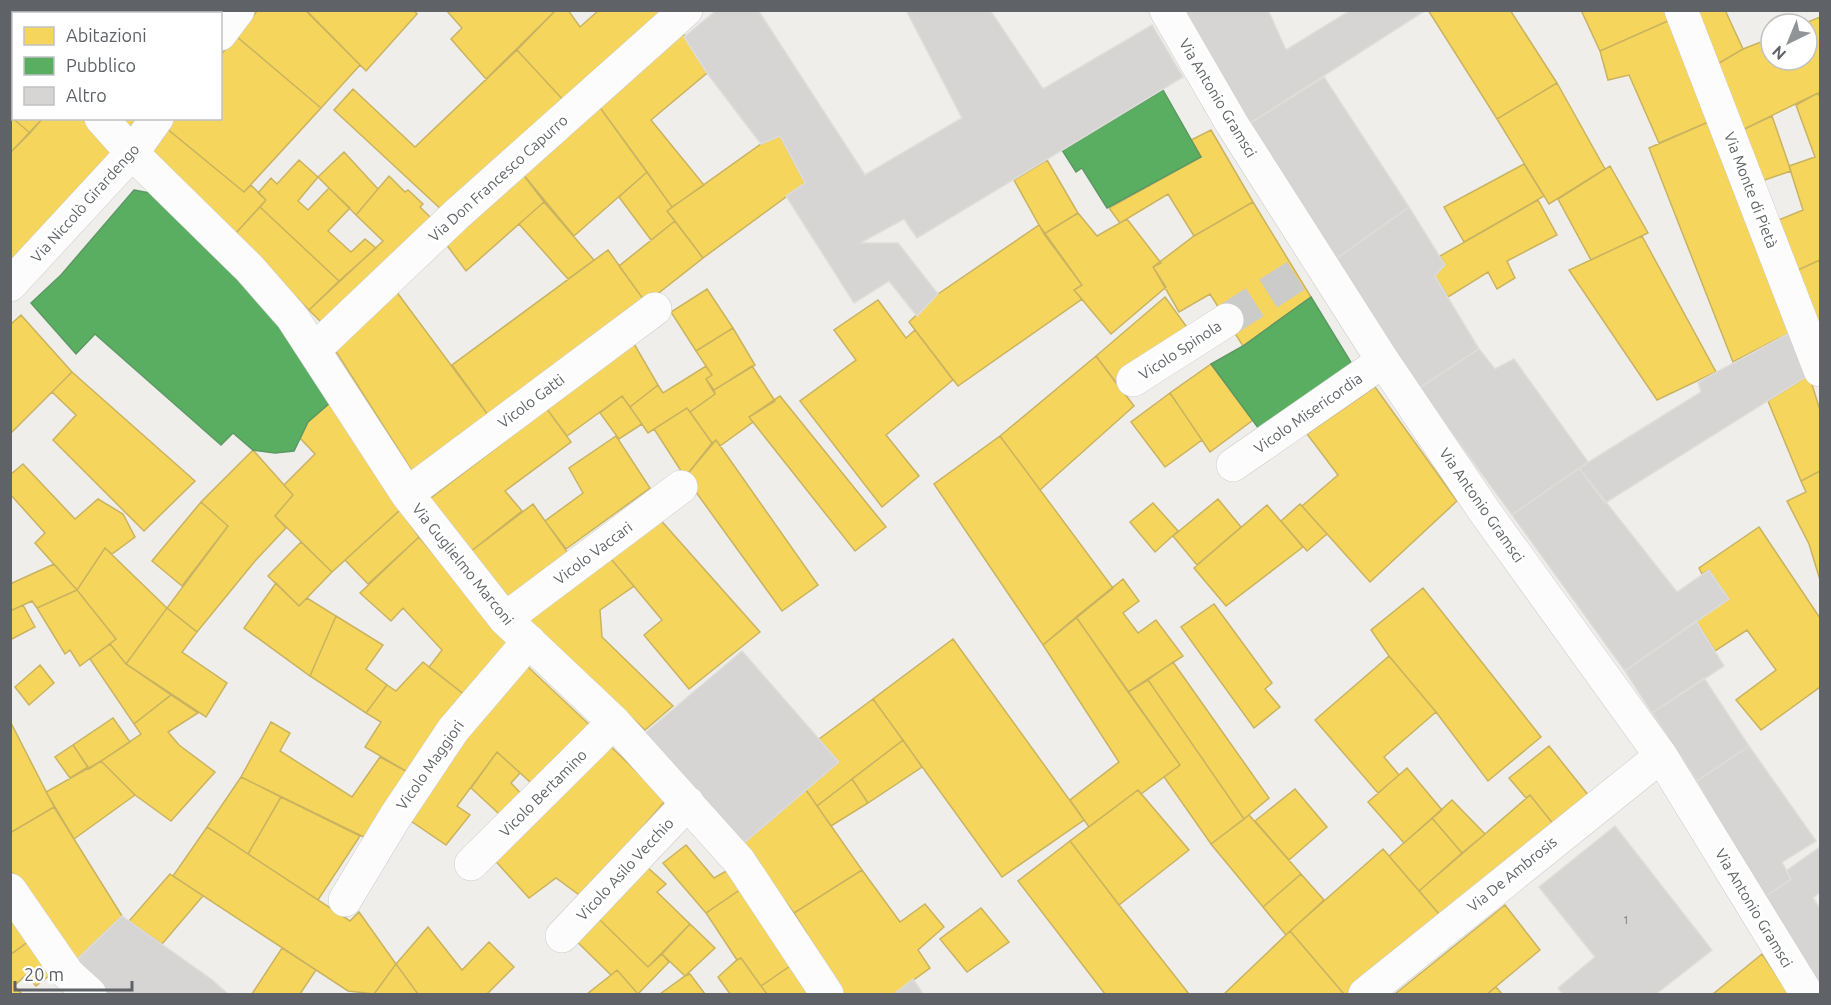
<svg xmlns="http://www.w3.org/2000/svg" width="1831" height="1005" font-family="Ubuntu,sans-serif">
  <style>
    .homes { fill: #f6d55c; stroke: #c9b360; stroke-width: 1.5 }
    .public { fill: #5aae61; stroke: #5c9863; stroke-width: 1.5 }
    .building { fill: #d6d5d3; stroke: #deddd9; stroke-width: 1.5 }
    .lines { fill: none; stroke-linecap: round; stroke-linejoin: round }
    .street-tunnel { stroke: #cbcbca; stroke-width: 33; stroke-dasharray: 33 16; stroke-linecap: butt }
    .street-casing { stroke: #cbcccc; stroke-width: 34 }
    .street { stroke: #fdfcfc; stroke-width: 33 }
    .labels { text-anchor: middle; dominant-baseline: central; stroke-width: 6; stroke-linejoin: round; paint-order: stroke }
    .number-label { font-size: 12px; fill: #7e8184 }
    .street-label { font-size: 15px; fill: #5f6368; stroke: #fff }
  </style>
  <rect width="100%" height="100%" fill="#efeeea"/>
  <path class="homes" d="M15,10H132L134,13L136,10H153L155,14H18Z
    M170,10H220L217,14H173Z
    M258,10H305L360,65L321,108L236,36Z
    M306,10H414L417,14L366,71Z
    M446,10H556L486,79L451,39L462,28Z
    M556,10H568L580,27L599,10H671L565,102L517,50Z
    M1428,10H1510L1557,83L1497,119Z
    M1581,10H1667L1670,20L1600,51Z
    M1687,10H1725L1743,49L1709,69Z
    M1820,17V92L1734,134L1709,69L1743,49L1771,38V60H1807V24H1803Z
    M1670,20L1713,120L1659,143L1629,75L1608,80L1600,51Z
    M10,25L14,28V118H43L30,133L10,116Z
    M681,30L707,73L651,120L704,185L672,207L596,102Z
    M236,36L321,108L244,192L165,127L171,118H220V56Z
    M517,50L565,102L444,212L334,110L353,89L415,147Z
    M1557,83L1605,169L1549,204L1497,119Z
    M1818,93L1820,98V260L1787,275L1769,224L1803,210L1789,166L1815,157L1796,105Z
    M596,102L647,172L574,236L522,173Z
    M10,116L30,133L10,153Z
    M1772,116L1791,171L1753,184L1734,134Z
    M43,118H90L117,149L10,271V153Z
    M108,118H137L123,136Z
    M1713,120L1793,331L1733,362L1649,148Z
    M165,127L244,192L251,185L266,200L234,235L148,156Z
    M1211,130L1253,202L1194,236L1168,194L1120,223L1109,208L1201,157L1191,140Z
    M780,136L805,183L703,258L667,211L761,144Z
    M344,152L378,189L356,215L318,177Z
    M299,160L318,177L298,201L308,210L329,188L350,208L328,231L351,252L365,239L376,248L339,281L260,207L266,200L258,193L271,178L277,184Z
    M1047,160L1078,213L1044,234L1014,180Z
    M1524,164L1544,196L1464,242L1444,207Z
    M1610,166L1648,233L1591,260L1558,199Z
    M647,172L672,207L667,211L675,221L651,240L619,197Z
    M522,173L544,202L466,271L446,244Z
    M389,176L405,192L408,190L423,204L420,207L435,222L326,327L309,310L383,241L356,215Z
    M1538,200L1557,235L1507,261L1515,278L1497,289L1488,272L1448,297L1435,276L1445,265L1440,256Z
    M544,202L594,260L568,279L519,224Z
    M1253,202L1311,297L1243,346L1210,294L1179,312L1153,267L1194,236Z
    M260,207L339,281L309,310L234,235Z
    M1078,213L1097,236L1127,219L1161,263L1153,267L1166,287L1111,334L1074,290L1082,285L1044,234Z
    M675,221L703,258L646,303L619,266Z
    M1039,225L1082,285L1074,290L1082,299L958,386L909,322L938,294Z
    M1642,236L1716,372L1657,400L1569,270Z
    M608,250L646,303L491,419L452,365Z
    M1820,260V335L1791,273Z
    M707,289L733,328L696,351L671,312Z
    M396,291L491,419L414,474L335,350Z
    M1165,297L1189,330L1116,383L1096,356Z
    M878,300L906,338L915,330L953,380L886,435L919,476L882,507L800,401L856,360L834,330Z
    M21,315L72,372L10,434V325Z
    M733,328L755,365L714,390L706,379L712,375L696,351Z
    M633,342L658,385L630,407L622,396L567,436L547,409Z
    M1096,356L1134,406L1040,490L1000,436Z
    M1211,364L1253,420L1210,452L1170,393Z
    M706,366L712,375L706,379L715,394L690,412L687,408L648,433L630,407L658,385L663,393Z
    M752,366L775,401L749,417L753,422L720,446L716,440L712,443L690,412L715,394L714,390Z
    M72,372L195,481L144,531L53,440L76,415L52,392Z
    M1809,375L1820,410V471L1801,481L1768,401Z
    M1375,387L1457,501L1370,582L1302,506L1338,475L1307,434Z
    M1170,393L1202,440L1165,467L1131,422Z
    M622,396L642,424L619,439L600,413Z
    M780,396L886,527L855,551L749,417Z
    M332,401L400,510L332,572L275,516L293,495L284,485L315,454L300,438L308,422Z
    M687,408L712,443L685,477L654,429Z
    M547,409L571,442L505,491L522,511L470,552L427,501Z
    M616,436L650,488L566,549L545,521L583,493L569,468Z
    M1000,436L1113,588L1043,645L934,484Z
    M716,440L818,585L782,611L685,477Z
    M253,450L293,495L275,516L286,528L255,561L197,632L167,608L228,526L201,502Z
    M23,464L75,519L98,499L123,514L135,537L112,554L105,548L77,590L35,543L45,533L10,494V475Z
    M1820,471V580L1809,544L1787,501L1806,492L1801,481Z
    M1218,499L1241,527L1197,565L1173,536Z
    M201,502L228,526L182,586L152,561Z
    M1153,503L1178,531L1155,552L1130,522Z
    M533,504L568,553L507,598L470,552Z
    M1300,504L1327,534L1307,551L1281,521Z
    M1267,505L1303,547L1226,606L1194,568Z
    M400,510L419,537L368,584L345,560Z
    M657,516L760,632L689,689L644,635L662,620L606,553Z
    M1759,527L1820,618V687L1761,730L1736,700L1776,670L1747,630L1715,651L1696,621L1729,599L1709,570L1702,574L1699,568Z
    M419,537L510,645L466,696L429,667L442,650L403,608L391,621L360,593Z
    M301,542L332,572L299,606L268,576Z
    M105,548L167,608L126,664L110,644L116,639L77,590Z
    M606,553L634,586L600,610L602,637L673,706L645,730L523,616Z
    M54,564L77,590L37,608L32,601L10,611V584Z
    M1123,579L1139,601L1123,613L1138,633L1156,620L1183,656L1128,692L1076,617Z
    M276,583L299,606L307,598L336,616L310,676L244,628Z
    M1423,588L1541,737L1488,781L1436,712L1389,656L1371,630Z
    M77,590L116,639L80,666L70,650L65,654L37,608Z
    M1214,604L1272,683L1265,689L1280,707L1254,728L1181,627Z
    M23,605L35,627L10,640V611Z
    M167,608L197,632L182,652L227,683L206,717L126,664Z
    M336,616L383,645L366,669L387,685L366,713L310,676Z
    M1076,617L1180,765L1141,794L1138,790L1089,827L1070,800L1119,762L1043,645Z
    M953,639L1084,820L1002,877L873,699Z
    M110,644L126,664L171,695L134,724L90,659Z
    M1389,656L1436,712L1384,757L1399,775L1378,793L1315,720Z
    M423,662L466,696L411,774L365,747L381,722L366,713L387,685L396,691Z
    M1173,662L1269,798L1244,819L1148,680Z
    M40,665L54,683L29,705L15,687Z
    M527,666L595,730L540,791L497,752L457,806L470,815L446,845L408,819L468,729Z
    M1148,680L1244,819L1211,844L1164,777L1180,765L1128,692Z
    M171,695L198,713L168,732L179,745L215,772L171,821L135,795L101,761L141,734L134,724Z
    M873,699L903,740L817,806L806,790L839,762L819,739Z
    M113,718L130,742L89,769L73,745Z
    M10,721L54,807L10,833Z
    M271,722L290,733L280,751L352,797L380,757L411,774L370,840L241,777Z
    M604,740L666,800L582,897L556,878L529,898L490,855Z
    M903,740L922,767L868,803L852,779Z
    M73,745L88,767L70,778L55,757Z
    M1549,746L1593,801L1558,830L1530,795L1526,798L1509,778Z
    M497,752L520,773L511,783L529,802L510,824L471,788Z
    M101,761L135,795L74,839L46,792Z
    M1407,768L1442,810L1404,843L1368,802Z
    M241,777L281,797L248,854L207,827Z
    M852,779L868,803L831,826L817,806Z
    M1295,789L1327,827L1289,860L1255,821Z
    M806,790L862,870L794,913L743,844Z
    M1138,790L1189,850L1119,905L1070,841Z
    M1530,795L1558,830L1446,922L1419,891Z
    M281,797L360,836L318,900L248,854Z
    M1452,800L1485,834L1462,853L1432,818Z
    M54,807L122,916L71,965L10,870V833Z
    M1249,815L1301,874L1263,907L1211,844Z
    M1432,818L1462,853L1419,891L1389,856Z
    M207,827L350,921L359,912L396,964L374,994L348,991L173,876Z
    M1070,841L1119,905L1189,994H1105L1018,881Z
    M686,845L714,878L728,870L741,889L706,913L663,863Z
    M1383,849L1446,922L1362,994H1344L1290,931Z
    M638,859L666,884L657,892L690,924L648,967L596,916Z
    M862,870L900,922L925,904L944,927L918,950L930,968L894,994H844L794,913Z
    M170,874L203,896L162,944L129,921Z
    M1301,874L1324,900L1286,935L1263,907Z
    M741,889L790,966L761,986L741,958L737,960L706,913Z
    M10,905L33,938L10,955Z
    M1505,905L1540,950L1487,994H1395Z
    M981,908L1009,942L967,972L940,939Z
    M596,916L648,967L662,954L669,962L638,994L617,970L611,975L568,933Z
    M690,924L715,948L685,976L662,954Z
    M428,927L462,970L489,942L514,967L487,994H418L396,964Z
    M1290,931L1344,994H1224Z
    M33,938L55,971L36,986L26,975L14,986L22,994H10V955Z
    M282,948L316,970L300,994H252Z
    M1762,954L1789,994H1713Z
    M741,958L761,986L767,994H730L718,977L737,960Z
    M396,964L418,994H374Z
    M790,966L810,994H767L761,986Z
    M617,970L638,994H587L611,975Z
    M690,974L705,994H660L685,976Z
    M1496,987L1502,994H1487Z"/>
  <path class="public" d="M1163,90L1201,157L1107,208L1082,168L1076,172L1062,150Z
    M134,190L155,194L272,311L332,401L308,422L294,451L275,453L253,450L233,433L221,445L95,334L76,354L31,303L61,275Z
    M1311,297L1352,364L1259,429L1211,364L1243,346Z"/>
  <path class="building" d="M717,10H758L865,175L962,118L906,10H990L1043,89L1152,25L1183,77L917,238L904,219L860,243H898L938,294L917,316L889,281L854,303L786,196L805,183L780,136L761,144L707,73L684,37Z
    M1185,10H1268L1286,50L1351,10H1426L1249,124Z
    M1324,77L1409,207L1336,259L1249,124Z
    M1409,207L1445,265L1435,276L1479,349L1419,388L1336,259Z
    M1793,331L1809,375L1605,503L1579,468L1701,392L1698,382Z
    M1479,349L1495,369L1514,359L1588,462L1512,515L1419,388Z
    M1579,468L1677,592L1709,570L1729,599L1625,671L1512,515Z
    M1696,621L1724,666L1652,713L1625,671Z
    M742,651L839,762L743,844L645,733Z
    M1704,678L1749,746L1697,781L1652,713Z
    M1749,746L1816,841L1782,862L1791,879L1762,899L1697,781Z
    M1615,826L1712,950L1656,994H1563L1558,988L1595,957L1539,887Z
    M1820,847V892L1813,898L1819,907L1820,906V994L1762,899L1791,879L1786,871Z
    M122,916L211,979L228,994H98L71,965Z
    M913,979L923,994H894Z"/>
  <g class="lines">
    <path class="street-tunnel" d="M1227,320L1297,275"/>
    <defs>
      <path id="street" d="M165,10L168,14
        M1166,10L1232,124L1383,361L1485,512L1661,756L1807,994
        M1681,10L1820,370
        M10,12L14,15
        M220,34L238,10
        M101,118L132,153L250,269L292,317L407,494L505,619L614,722L739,861L827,994
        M10,285L132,153L157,118
        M314,350L456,215L686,10
        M1133,380L1227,320
        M1233,465L1383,361
        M407,494L655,309
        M505,619L681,487
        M471,864L614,722
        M10,890L68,974L90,994
        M345,900L395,817L453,730L529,641
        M562,936L688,803
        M1365,994L1661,756"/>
    </defs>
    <use href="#street" class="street-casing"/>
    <use href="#street" class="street"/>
  </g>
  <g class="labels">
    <g class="number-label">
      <text x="1626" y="919">1</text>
    </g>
    <g class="street-label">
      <text transform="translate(1218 98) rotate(59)">Via Antonio Gramsci</text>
      <text transform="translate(498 178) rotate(-42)">Via Don Francesco Capurro</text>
      <text transform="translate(1751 190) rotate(69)">Via Monte di Pietà</text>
      <text transform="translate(85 203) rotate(-48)">Via Niccolò Girardengo</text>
      <text transform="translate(1180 350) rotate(-33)">Vicolo Spinola</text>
      <text transform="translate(531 401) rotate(-37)">Vicolo Gatti</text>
      <text transform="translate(1308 413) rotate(-35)">Vicolo Misericordia</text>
      <text transform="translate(1482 505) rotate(55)">Via Antonio Gramsci</text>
      <text transform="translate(593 553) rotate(-37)">Vicolo Vaccari</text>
      <text transform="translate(463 564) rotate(51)">Via Guglielmo Marconi</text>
      <text transform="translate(430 765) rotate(-55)">Vicolo Maggiori</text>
      <text transform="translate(543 793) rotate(-45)">Vicolo Bertamino</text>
      <text transform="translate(625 869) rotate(-47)">Vicolo Asilo Vecchio</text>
      <text transform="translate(1512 874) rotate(-39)">Via De Ambrosis</text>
      <text transform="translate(1754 908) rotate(59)">Via Antonio Gramsci</text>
    </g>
  </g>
  <rect width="1831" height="1005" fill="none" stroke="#5f6368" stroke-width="24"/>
  <rect x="12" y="12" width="210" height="108" fill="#ffffff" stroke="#bfc1c3" stroke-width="1.5"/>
  <rect x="24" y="27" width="30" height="18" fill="#f6d55c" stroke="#bfc1c3" stroke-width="1.5"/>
  <text x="66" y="42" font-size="18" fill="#5f6368">Abitazioni</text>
  <rect x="24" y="57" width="30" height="18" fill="#5aae61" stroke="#bfc1c3" stroke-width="1.5"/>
  <text x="66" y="72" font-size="18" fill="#5f6368">Pubblico</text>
  <rect x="24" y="87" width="30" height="18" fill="#d6d5d3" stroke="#bfc1c3" stroke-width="1.5"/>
  <text x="66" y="102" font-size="18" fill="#5f6368">Altro</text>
  <g transform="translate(1789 42) rotate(223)"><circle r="28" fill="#ffffff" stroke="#bfc1c3" stroke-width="1.5"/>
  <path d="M0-4.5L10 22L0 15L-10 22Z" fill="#919496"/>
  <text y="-9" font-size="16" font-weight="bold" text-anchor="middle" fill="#5f6368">N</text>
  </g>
  <path d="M15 981v9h117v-9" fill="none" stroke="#5f6368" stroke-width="3"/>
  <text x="24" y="981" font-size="18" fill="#5f6368" stroke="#ffffff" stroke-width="4.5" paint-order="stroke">20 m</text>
</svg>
